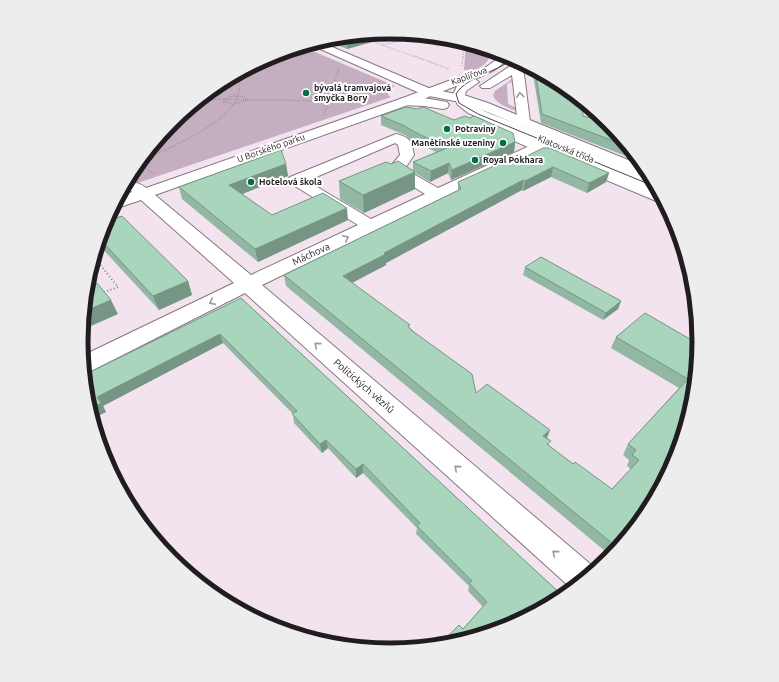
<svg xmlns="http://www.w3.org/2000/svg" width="779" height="682" font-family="Ubuntu,sans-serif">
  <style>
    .green { fill: #c5aebf }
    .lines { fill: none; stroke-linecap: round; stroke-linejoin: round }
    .minor-casing { stroke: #867882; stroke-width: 2 }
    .major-casing { stroke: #867882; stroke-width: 2 }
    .path-far2 { stroke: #897f87; stroke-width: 1; stroke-dasharray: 0.5 1.5; stroke-linecap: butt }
    .path-far1 { stroke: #897f87; stroke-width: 1.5; stroke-dasharray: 0.5 1.5; stroke-linecap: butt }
    .path { stroke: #897f87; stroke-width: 2; stroke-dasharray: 1 2.5; stroke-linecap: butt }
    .minor { fill: #fff; fill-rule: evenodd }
    .major { fill: #fff; fill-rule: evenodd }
    .tram { stroke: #4c454b; stroke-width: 1 }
    .wall { fill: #92b7a3 }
    .shaded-wall { fill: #779584 }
    .building { fill: #aad5bd; stroke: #779584 }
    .oneway { stroke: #9b999b }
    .poi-dot { fill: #006f48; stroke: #fff; stroke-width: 1.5 }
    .labels { text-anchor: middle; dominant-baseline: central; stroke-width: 4; stroke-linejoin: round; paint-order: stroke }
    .far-street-label { font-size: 9px; fill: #211c20; stroke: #fff }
    .far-poi-label { font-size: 9px; font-weight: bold; fill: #211c20; stroke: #fff; text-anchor: start }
    .street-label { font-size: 10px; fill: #211c20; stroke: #fff }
    .rim { fill: none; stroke: #211c20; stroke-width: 5 }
  </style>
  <rect width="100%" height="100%" fill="#f2e3ee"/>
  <path class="green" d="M466,43L491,50C491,63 477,72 464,70Z
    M290,50L298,53L315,52L395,86L388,92V95L391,97L123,188C156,126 222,70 290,50Z
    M514,78V83L511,82L507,84L508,104L519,109V112C510,108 496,105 493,95L495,91Z"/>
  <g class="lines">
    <defs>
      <path id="minor" d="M319,43L323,44L324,46L323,48C314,50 300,54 293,49Z
        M501,53L509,56C500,69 489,73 475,79L479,82L466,91L465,95C472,110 503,118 518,124L512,75L490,88H482L480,86L518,61L526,65L521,70L524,74L530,122L528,125L522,126L651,178L657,189L649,188L545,145L544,149L262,285L595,568L596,569L572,589L245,293L91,371L84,373L82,356L234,283L141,200L120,207L112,208L118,197L132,192L127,187L129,184C136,182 140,183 146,188L400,99L486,67L496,60ZM461,84L457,86L453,95L458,105L468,113L538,142L438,188L408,171L406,167L414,155C412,142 410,137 396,134L290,177L287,180L290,183L358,225L251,275L155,195L408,105ZM395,143L398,145L400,155L390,167L398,177L425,194L371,219L307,181Z"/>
      <path id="major" d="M318,41L431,89L467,96L488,103L643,166L651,177L643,176L480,109L460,102L424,95L309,44Z
        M404,98H424L447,102L449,105L447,108L443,109L424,106L400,105L398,102L400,99Z
        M486,120L658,190L664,202L656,201L481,127L479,124L481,121Z"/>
    </defs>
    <use href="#minor" class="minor-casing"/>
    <use href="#major" class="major-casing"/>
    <path class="path-far2" d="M381,38H392L408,34
      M371,41L416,57
      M383,45L423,35
      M463,57L464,42"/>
    <path class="path-far1" d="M414,56L449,69
      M462,66L463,56
      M234,96L244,97L247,100L235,104L224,102L227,98Z
      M199,99L331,101
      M324,115L339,68
      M139,161C167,149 227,126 238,95C240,88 240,80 239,73
      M138,163L154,174
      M105,221L112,219"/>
    <path class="path" d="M94,257L118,287L102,293"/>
    <use href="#minor" class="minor"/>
    <use href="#major" class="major"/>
    <path class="tram" d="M513,58C497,73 467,76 456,94L459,103L478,114L656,187"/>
  </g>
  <path class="wall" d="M390,32L403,33L347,49L324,40L329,38Z
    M532,68L561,84L583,116L608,123L641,162L541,123Z
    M381,116L454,120L515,142L514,152L451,180L448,173L430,182L415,173V189L364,213L340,199L339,181L391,164L413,170V162L436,152L411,140L405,135L381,125Z
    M519,160L609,173L606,182L587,193L551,177L523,191L522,190L386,263V265L352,283L410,328L476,393L547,438L549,446L573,464L612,489L631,469L627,466L629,460L623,455L628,444L679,388L611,348L616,337L695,342L693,402L646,513L611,556L286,286L284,275L458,190V182Z
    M286,164L288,176L242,194L272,215L348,220L258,262L182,199L179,187Z
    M104,222L188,281L192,295L159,310L98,244Z
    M525,267L621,301L618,309L603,320L523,275Z
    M241,298L563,596L463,629L483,607L468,591L469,586L416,534L417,528L363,473L356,478L328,448L322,453L294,423L293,414L223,343L103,406L106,412L92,419L86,401Z"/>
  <path class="shaded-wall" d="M390,32L403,33L347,49V40L371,34Z
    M515,142L514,152L451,180L452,170Z
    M449,163L448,173L430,182L431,171Z
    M286,164L288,176L232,198L229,185Z
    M553,167L551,177L523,191L525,181Z
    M415,172V189L364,213L363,195Z
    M609,173L606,182L587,193L589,183Z
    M523,180L522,190L386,263V265L344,287L343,276L384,253Z
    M347,208L348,220L258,262L255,249Z
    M188,281L192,295L159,310L153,296Z
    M111,300L118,314L82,330L83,312Z
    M621,301L618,309L603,320L606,313Z
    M220,334L223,343L103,406L106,412L92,419L89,409L97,397Z
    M550,430L546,441L543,436Z
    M326,440L328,448L322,453L320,444Z
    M363,464V473L356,478V469Z"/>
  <path class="building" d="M371,34L347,40L338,37Z
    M535,70L561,84L582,101L583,116L608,123L627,146L542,114Z
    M406,107L417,109L423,107L454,120L465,116L470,118L474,116L513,133L515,142L452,170L449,163L431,171L413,162L447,148L411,130L405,126L381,116Z
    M543,148H550L609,173L589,183L553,167L525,181L523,180L384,253L386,254L343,276L410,325L408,326L411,330L472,374L476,393L487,384L550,430L543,436L551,441L547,444L573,464L575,462L612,489L639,460L632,455L636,450L628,444L688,379L616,337L645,313L695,342L698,344L693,402L675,459L646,513L618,548L284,275L461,189L458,182L518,155L519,160Z
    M281,150L286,164L229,185L272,215L323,193L347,208L255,249L179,187Z
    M398,161L415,172L363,195L339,181L386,162L391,164Z
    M122,216L188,281L153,296L99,238L104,222Z
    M541,257L621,301L606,313L525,267Z
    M97,283L111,300L83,312L86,288Z
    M241,298L563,596L561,598L508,627L450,644L439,645L459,625L463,629L487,602L469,583L472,581L417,526L420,523L363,464L356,469L326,440L320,444L292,414L297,411L220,334L97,397L101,403L89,409L86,401L84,375Z"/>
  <defs><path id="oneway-chevron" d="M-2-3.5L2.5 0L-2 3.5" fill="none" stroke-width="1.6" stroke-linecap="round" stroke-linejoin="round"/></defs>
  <g class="oneway">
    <use href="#oneway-chevron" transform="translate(520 95) rotate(-96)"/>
    <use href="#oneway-chevron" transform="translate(346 238) rotate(-25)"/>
    <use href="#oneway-chevron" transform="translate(212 302) rotate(154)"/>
    <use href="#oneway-chevron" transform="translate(317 345) rotate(-139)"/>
    <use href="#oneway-chevron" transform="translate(457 468) rotate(-139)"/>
    <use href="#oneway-chevron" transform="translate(555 553) rotate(-139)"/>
  </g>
  <g class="poi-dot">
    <circle cx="306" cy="93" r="4"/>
    <circle cx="447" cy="129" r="4"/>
    <circle cx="503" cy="143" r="4"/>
    <circle cx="475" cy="160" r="4"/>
    <circle cx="251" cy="182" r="4"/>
  </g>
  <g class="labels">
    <g class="far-street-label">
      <text transform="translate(469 76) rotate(-20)">Kaplířova</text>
      <text transform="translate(271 148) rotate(-19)">U Borského parku</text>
      <text transform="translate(566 149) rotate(22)">Klatovská třída</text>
    </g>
    <g class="far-poi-label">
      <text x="314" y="88">bývalá tramvajová<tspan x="314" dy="10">smyčka Bory</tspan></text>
      <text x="455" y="129">Potraviny</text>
      <text x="495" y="143" text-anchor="end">Manětínské uzeniny</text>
      <text x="483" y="160">Royal Pokhara</text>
      <text x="259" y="182">Hotelová škola</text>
    </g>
    <g class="street-label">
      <text transform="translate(311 254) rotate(-25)">Máchova</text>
      <text transform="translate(364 386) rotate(41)">Politických vězňů</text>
    </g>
  </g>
  <path d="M0 0H779V682H0ZM88 341a302 302 0 1 1 604 0a302 302 0 1 1-604 0Z" fill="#ededed" fill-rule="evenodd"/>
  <path class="rim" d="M88 341a302 302 0 1 1 604 0a302 302 0 1 1-604 0Z"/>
</svg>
